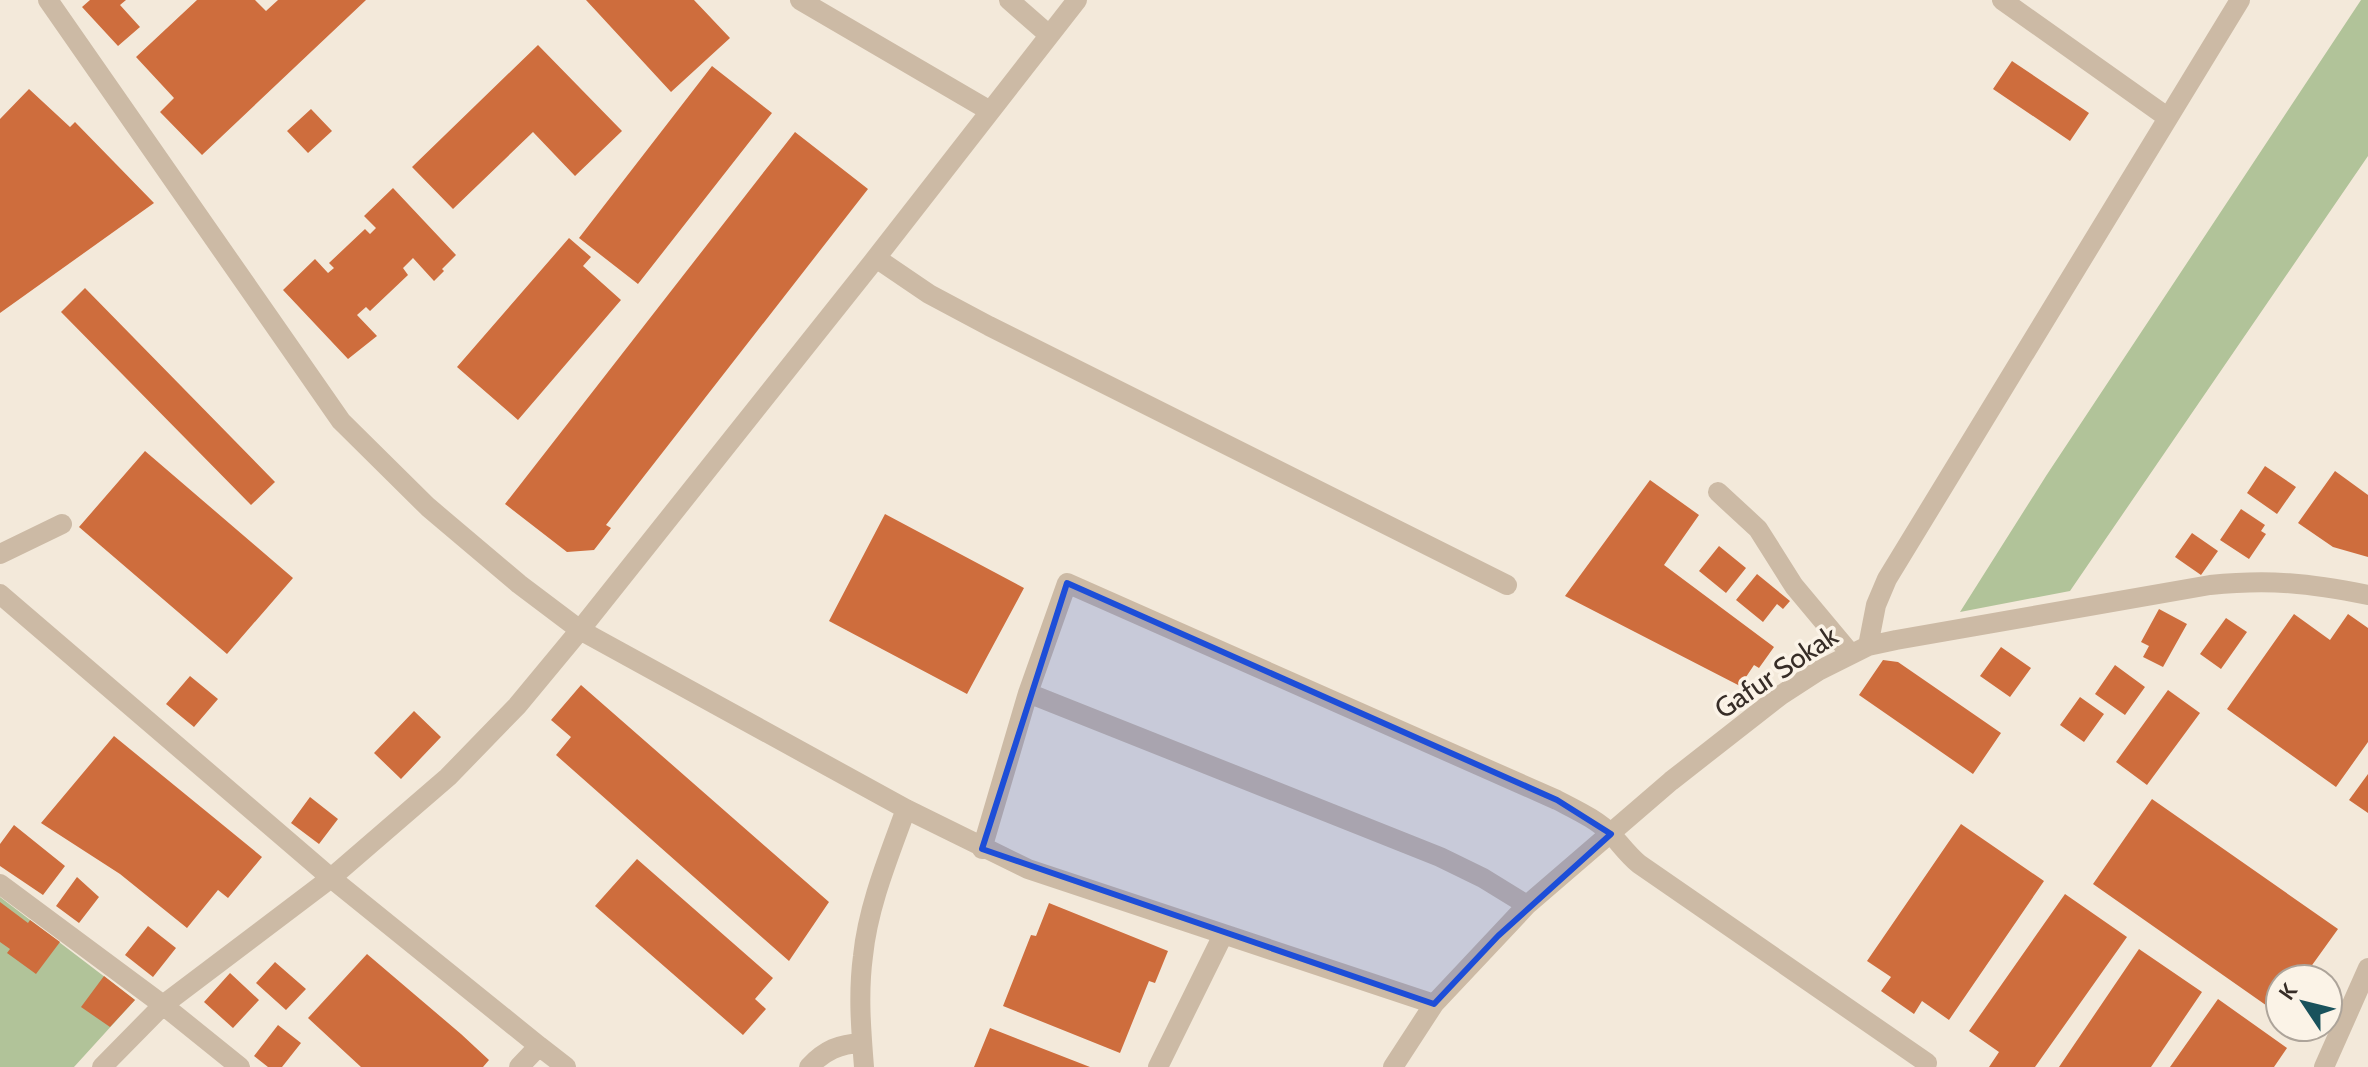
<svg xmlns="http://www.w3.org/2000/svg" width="2368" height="1067" font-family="Cabin,sans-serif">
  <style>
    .green { fill: #b1c399 }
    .building { fill: #ce6d3d }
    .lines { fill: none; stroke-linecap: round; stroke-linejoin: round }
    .minor { stroke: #ccbaa5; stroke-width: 20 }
    .marked { fill: #1d4ed8; fill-opacity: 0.2; stroke: #1d4ed8; stroke-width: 6; stroke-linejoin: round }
    .labels { text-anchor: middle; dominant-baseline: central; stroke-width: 7; stroke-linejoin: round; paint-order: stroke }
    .street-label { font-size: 28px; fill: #372d27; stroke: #fbf3e7 }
  </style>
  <rect width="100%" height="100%" fill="#f3e9da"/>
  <path class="green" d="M2361,0H2368V156L2070,591L1960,612L2046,476Z
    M0,897L135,1000L74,1067H0Z"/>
  <path class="building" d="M90,0H126L120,5L140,27L118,46L82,7Z
    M197,0H255L266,11L278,0H366L202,155L160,112L174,98L136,57Z
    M586,0H694L730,38L671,92Z
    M538,45L622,131L575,176L533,132L453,209L412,167Z
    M2012,61L2089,113L2070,141L1993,89Z
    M712,66L772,113L638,284L579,238Z
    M29,89L70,127L75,122L154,203L0,313V119Z
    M311,109L332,131L308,153L287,131Z
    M795,132L868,189L606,525L611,528L594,550L567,552L505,504Z
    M393,188L456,255L442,269L444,271L434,281L413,258L403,268L408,275L370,311L366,307L357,315L377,336L348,359L283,290L315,259L328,273L334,268L329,263L365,229L370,234L376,228L364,216Z
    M569,238L591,257L583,266L621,300L518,420L457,367Z
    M85,288L275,482L251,505L61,312Z
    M145,451L293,578L227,654L79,527Z
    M2265,466L2296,487L2277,514L2247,493Z
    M2335,471L2368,495V557L2333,547L2298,523Z
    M1650,480L1699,515L1664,565L1774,647L1759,668L1754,665L1740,686L1565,596Z
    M2241,509L2265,525L2261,531L2266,534L2249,559L2220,540Z
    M885,514L1024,588L967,694L829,621Z
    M2192,533L2218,551L2201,575L2175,557Z
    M1719,546L1746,568L1726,593L1699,571Z
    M1757,574L1790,601L1783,609L1777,604L1763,622L1736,600Z
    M2159,609L2187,624L2163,667L2143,657L2149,646L2141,642Z
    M2294,614L2330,640L2348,614L2368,628V742L2336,787L2227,709Z
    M2226,618L2247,632L2221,669L2200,654Z
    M2001,647L2031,668L2010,697L1980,676Z
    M1883,660L1898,662L2001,733L1973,774L1859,695Z
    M2115,665L2145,687L2125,715L2095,694Z
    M190,676L218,699L194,727L166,704Z
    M581,685L829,902L789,961L556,755L571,737L551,720Z
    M2168,690L2200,713L2147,785L2116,762Z
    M2080,697L2104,714L2084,742L2060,725Z
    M414,711L441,737L401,779L374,753Z
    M114,736L262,857L228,898L218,890L187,928L120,874L41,823Z
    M2368,774V813L2349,800Z
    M310,797L338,819L319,844L291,823Z
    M2152,799L2338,929L2310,968L2320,975L2317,979H2280V1015L2093,884Z
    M1961,824L2044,881L1949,1020L1922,1001L1914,1014L1881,991L1891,977L1867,961Z
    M14,825L65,866L43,895L0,866V844Z
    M637,859L773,978L755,999L766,1009L743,1035L595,906Z
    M77,877L99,897L79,923L56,906Z
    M2065,894L2127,937L2035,1067H1989L1999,1052L1969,1031Z
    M0,902L28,923L30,920L60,942L36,974L7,953L10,949L0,942Z
    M1049,903L1168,951L1155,983L1149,981L1120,1053L1003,1006L1031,935L1036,936Z
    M148,926L176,948L153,977L125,955Z
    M2139,949L2202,992L2151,1067H2059Z
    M367,954L461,1034L489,1060L483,1067H361L308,1018Z
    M275,962L306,989L286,1010L256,983Z
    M230,973L259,1000L233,1028L204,1002Z
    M104,976L135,1000L110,1027L81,1007Z
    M2218,999L2287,1048L2274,1067H2170Z
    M278,1025L301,1043L282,1067H268L254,1056Z
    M990,1028L1090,1067H974Z"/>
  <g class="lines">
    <path class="minor" d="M48,0L341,421L428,507L519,584L580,630L517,706L448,777L331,878L163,1005L102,1067
      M800,0L990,111
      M1009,0L1049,35
      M1077,0L876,258L580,630L906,809L1028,869L1434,1004
      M2002,0L2167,117
      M876,258L929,294L989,326L1507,585
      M1718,492L1758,529L1794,586L1850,653
      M0,554L62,524
      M0,594L331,878L539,1046L519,1067
      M1868,646L1876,605L1887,579L2240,0
      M1028,693L1440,857L1483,878L1527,905
      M982,849L1028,693L1067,583L1557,800C1576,810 1598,820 1612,835C1621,845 1628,855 1639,864L1927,1063
      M0,884L163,1005L240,1067
      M539,1046L566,1067
      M809,1067C825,1050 839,1044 862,1043
      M864,1067C861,1030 858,993 863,956C868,906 889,856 906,809
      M1158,1067L1223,935
      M1393,1067L1434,1004L1527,905L1671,781L1781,695L1818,671L1868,646L1896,640L2210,585C2270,579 2309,583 2368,595
      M2324,1067L2368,968"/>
  </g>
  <path class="marked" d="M1067,583L1557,800L1611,834L1498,936L1434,1004L982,849Z"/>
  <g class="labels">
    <g class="street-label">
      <text transform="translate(1776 672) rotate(-34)">Gafur Sokak</text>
    </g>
  </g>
  <g transform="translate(2304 1003) rotate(305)"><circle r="38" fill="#fbf3e7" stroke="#ada49a" stroke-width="2"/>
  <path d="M0-6L14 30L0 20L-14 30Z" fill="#19525c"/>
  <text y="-12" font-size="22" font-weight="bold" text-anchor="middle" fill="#372d27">K</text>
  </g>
</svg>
